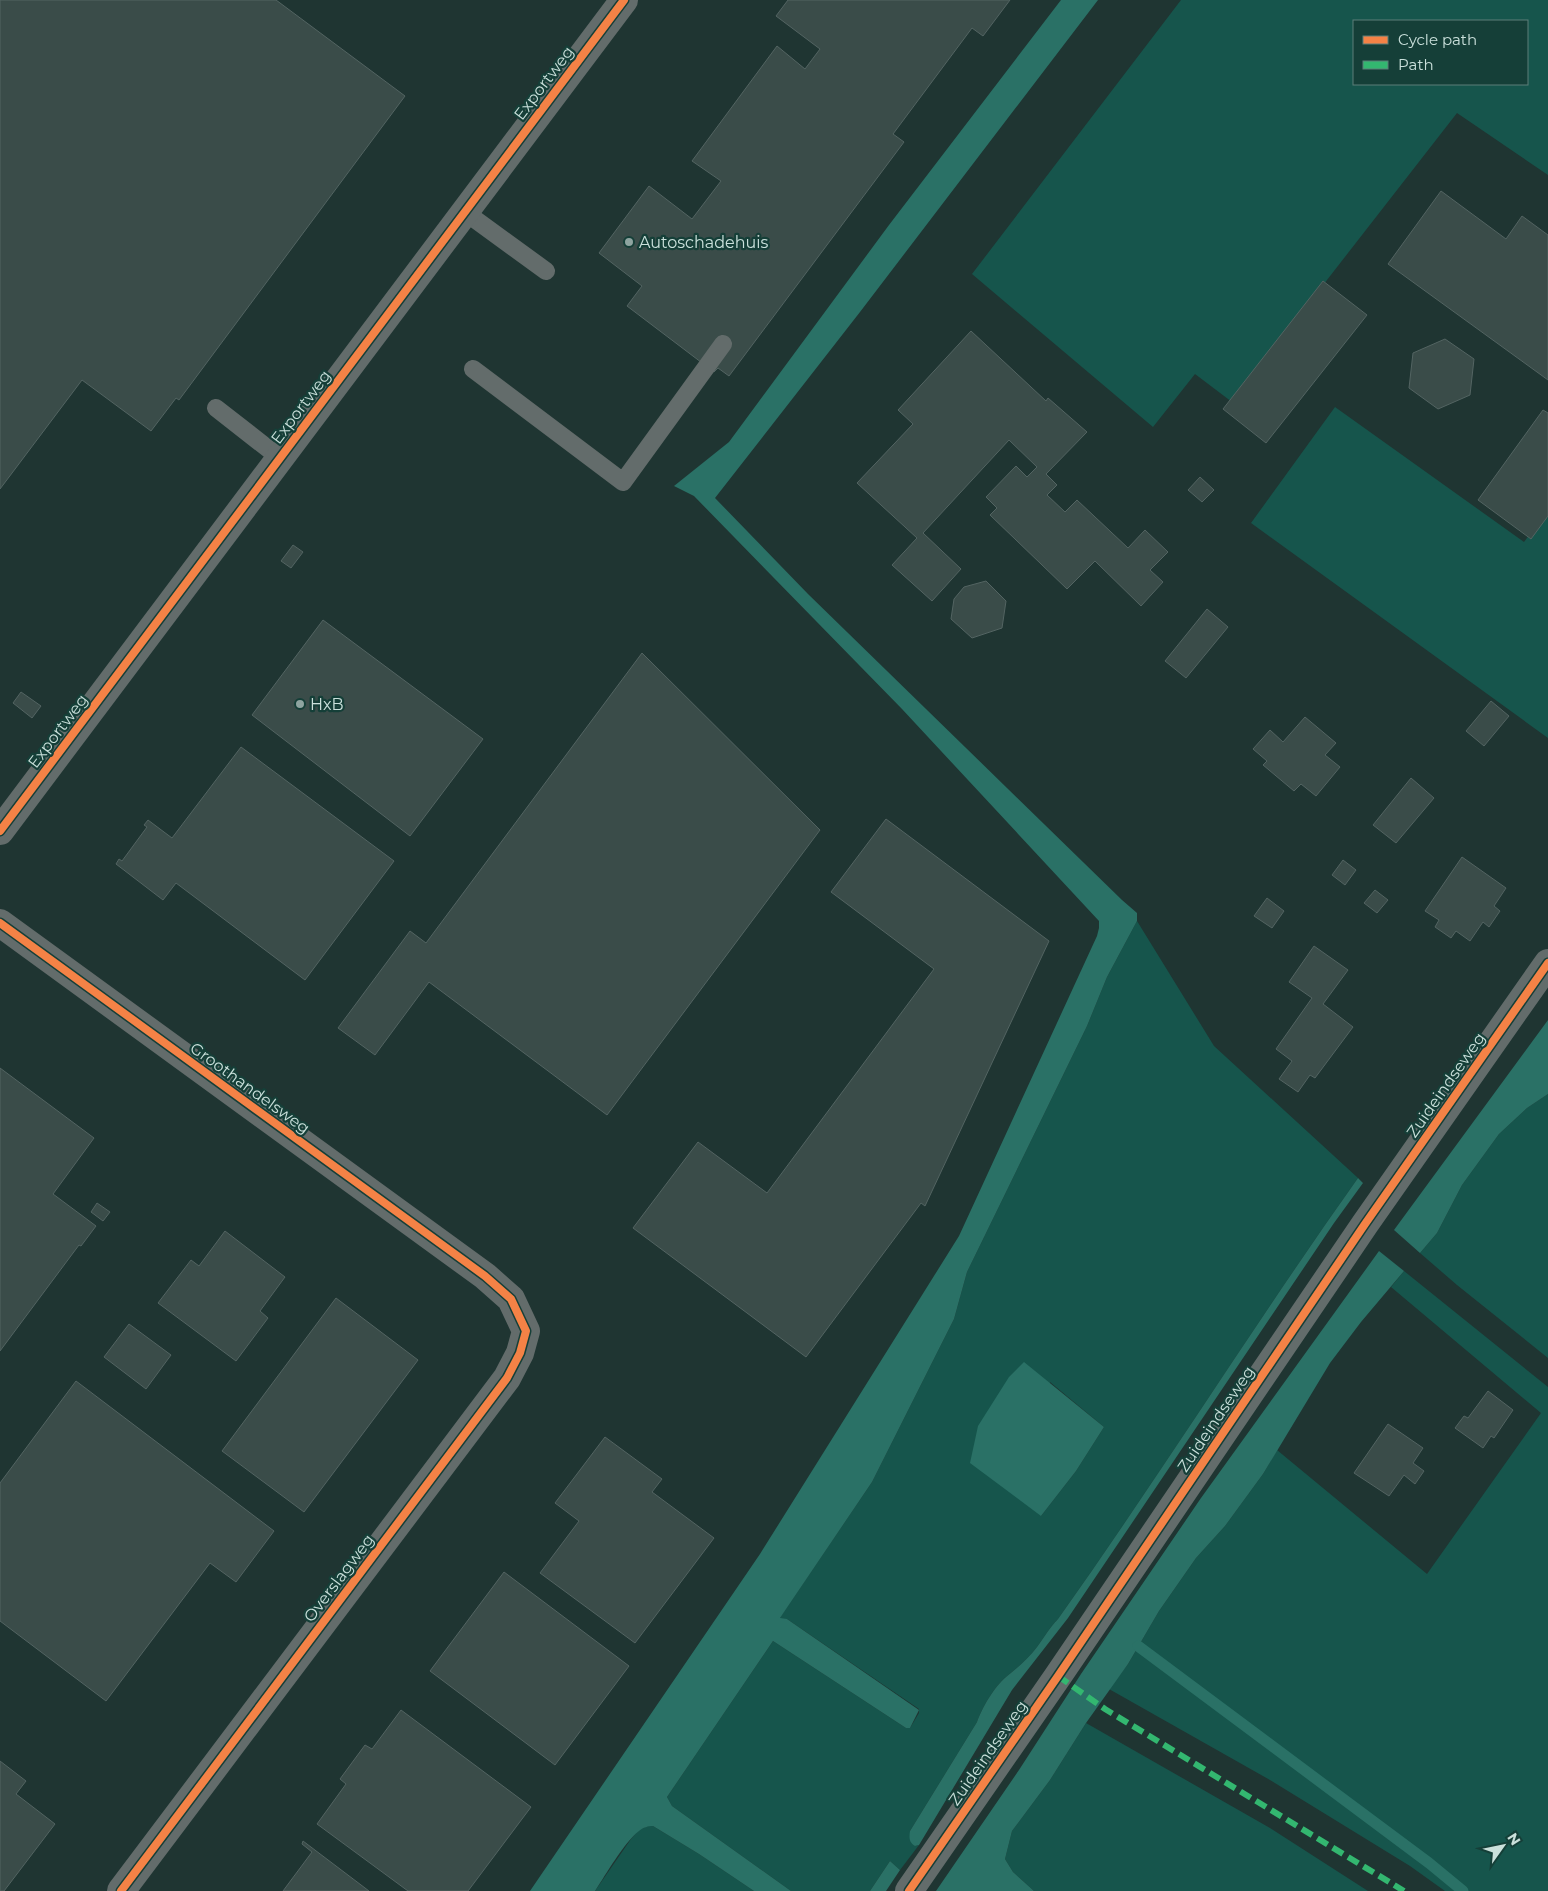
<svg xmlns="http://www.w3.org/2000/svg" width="1548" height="1891" font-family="Montserrat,sans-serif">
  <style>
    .green { fill: #16554c; fill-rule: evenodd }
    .water { fill: #2a7166 }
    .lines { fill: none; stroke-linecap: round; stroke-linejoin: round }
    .stream { stroke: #2a7166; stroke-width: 11 }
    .building { fill: #3a4c49; stroke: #536462 }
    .service { stroke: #636c6b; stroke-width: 18 }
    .minor { stroke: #636c6b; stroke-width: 28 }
    .tertiary { stroke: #636c6b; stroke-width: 28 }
    .quiet { stroke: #33b770; stroke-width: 6; stroke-dasharray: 12 6; stroke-linecap: butt }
    .cycleway-casing { stroke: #153f38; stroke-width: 11 }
    .cycleway { stroke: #f48246; stroke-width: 8 }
    .poi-dot { fill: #8ea4a0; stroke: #153f38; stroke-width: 2 }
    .labels { text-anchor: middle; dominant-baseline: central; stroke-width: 4.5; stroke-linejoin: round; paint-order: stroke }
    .street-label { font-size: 16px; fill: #cae0db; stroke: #153f38 }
    .poi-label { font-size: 16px; fill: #cae0db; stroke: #153f38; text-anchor: start }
  </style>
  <rect width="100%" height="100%" fill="#1f3532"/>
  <path class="green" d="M1181,0H1548V175L1457,113L1232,402L1195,374L1153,427L972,274ZM1354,21H1527V84H1354Z
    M1335,407L1524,542L1548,510V738L1251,523Z
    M1137,921L1214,1046L1358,1178C1255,1323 1161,1474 1058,1619C1049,1628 1044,1638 1037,1647C1028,1659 1017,1668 1006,1677C994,1687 982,1708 977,1722L910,1831L915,1846L919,1845L900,1870L890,1861L870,1891H791L672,1806L667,1797L773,1641L906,1728H910L919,1713V1709L787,1619H779L872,1482L954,1319L967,1272L1087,1026L1107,977ZM1050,1382L1104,1427L1076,1471L1041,1516Z
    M1548,1094V1358L1457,1285L1420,1253L1437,1233L1462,1185L1499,1134L1527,1108Z
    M1404,1271L1548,1387V1891H1445L1410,1866L1270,1780L1109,1689L1128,1664L1159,1611L1196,1558L1225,1526L1263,1474L1277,1450L1427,1574L1541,1413L1391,1287Z
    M1086,1723L1270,1828L1368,1891H1034L1013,1872L1005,1859L1012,1831L1050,1780Z
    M649,1826H653L699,1854L754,1891H595L631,1839L640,1829Z"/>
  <path class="water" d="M1061,0H1098L860,312L715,498L808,594L1122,900L1137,913V921L1107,977L1087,1026L967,1272L954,1319L872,1482L780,1618L787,1619L919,1710L910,1728H906L773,1641L667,1797L672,1806L791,1891H754L699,1854L653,1826C648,1826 642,1828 639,1831C623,1844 607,1873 595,1891H530L760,1554L959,1236L1097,936L1099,928V921L902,709L694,496L674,486L729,442L889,225Z
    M1548,1020V1094L1527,1108L1499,1134L1462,1185L1437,1233L1420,1253L1394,1230Z
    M1358,1178L1363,1183L1334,1223L1068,1618L1012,1690L919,1845L915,1846C909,1842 909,1838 910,1831L977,1722C982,1708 994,1687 1006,1677C1017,1668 1028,1659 1037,1647C1044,1638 1049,1628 1058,1619C1161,1474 1255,1323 1358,1178Z
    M1379,1251L1404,1271L1361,1322L1330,1363L1263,1474L1225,1526L1196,1558L1159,1611L1128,1664L1086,1723L1050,1780L1012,1831L1005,1859L1013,1872L1034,1891H936L1019,1770L1081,1674L1201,1498Z
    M1024,1362L1104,1427L1076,1471L1041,1516L970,1463L978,1426L1009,1377Z
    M890,1861L900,1870L886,1891H870Z"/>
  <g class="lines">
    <path class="stream" d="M1138,1646L1429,1863L1463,1891"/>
  </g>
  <path class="building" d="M0,0H276L405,96L179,400L176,398L151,431L82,380L0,489Z
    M788,0H1010L983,36L972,28L893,134L904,142L729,376L718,368L714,372L627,306L642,286L599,253L649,186L692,219L721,181L692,161L777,46L805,69L820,49L776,16Z
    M1441,191L1506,239L1522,216L1548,235V380L1388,264Z
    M1323,281L1367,315L1266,443L1223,409Z
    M971,331L1046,401L1048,398L1087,432L1046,474L1057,485L1047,495L1065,512L1077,500L1128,548L1145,530L1168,552L1150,570L1163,582L1141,606L1095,561L1067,589L990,515L997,508L986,497L1016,466L1027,477L1037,467L1009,440L923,533L961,569L932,601L892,565L917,538L857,483L913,424L898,410Z
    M1445,339L1474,359L1470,395L1438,409L1409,388L1413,353Z
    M1543,410L1548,413V516L1531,539L1478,500Z
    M1200,477L1214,490L1202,502L1188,490Z
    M293,545L303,552L291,568L281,561Z
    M986,581L1006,601L1002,628L972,638L951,619L954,599L964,587Z
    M1207,609L1228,627L1186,678L1165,661Z
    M323,620L483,739L410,836L252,715Z
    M642,653L820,830L607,1115L429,982L375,1055L338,1028L410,931L426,943Z
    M21,692L41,706L32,718L13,703Z
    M1491,701L1509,716L1484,746L1466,731Z
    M1305,717L1336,743L1325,755L1340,767L1316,796L1301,784L1294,791L1263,765L1267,761L1253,749L1270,730L1283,742Z
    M241,747L394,861L305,980L176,883L163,900L116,864L119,859L122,861L147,827L144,825L148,820L172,838Z
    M1411,778L1434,798L1396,843L1373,825Z
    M886,819L1049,941L925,1206L921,1203L806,1357L633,1228L698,1142L767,1193L934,969L831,892Z
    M1462,857L1506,888L1494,906L1500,911L1489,927L1483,922L1470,941L1456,931L1451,938L1435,927L1439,920L1425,911Z
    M1343,860L1356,870L1345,885L1332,875Z
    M1375,890L1388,900L1377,913L1364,903Z
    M1267,898L1284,911L1272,928L1254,916Z
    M1314,946L1348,970L1323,1004L1353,1027L1315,1078L1310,1075L1298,1092L1279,1079L1292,1061L1276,1049L1312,998L1289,982Z
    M0,1068L94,1138L53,1194L96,1226L81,1246L79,1245L0,1351Z
    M97,1203L110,1212L103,1221L91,1212Z
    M225,1231L285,1277L260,1311L268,1318L236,1361L158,1303L191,1260L199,1266Z
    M336,1298L418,1360L304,1512L222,1451Z
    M129,1324L171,1355L146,1389L104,1357Z
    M76,1381L274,1531L236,1582L210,1563L106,1701L0,1621V1483Z
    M1488,1391L1513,1410L1494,1438L1491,1436L1483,1448L1455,1428L1464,1416L1468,1418Z
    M1388,1424L1423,1448L1413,1463L1424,1471L1415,1484L1404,1475L1389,1496L1354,1473Z
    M605,1437L662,1479L652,1492L714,1538L635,1643L540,1573L579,1521L555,1503Z
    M504,1572L629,1666L555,1765L430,1671Z
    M401,1710L531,1807L468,1891H408L317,1824L346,1784L340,1779L365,1745L372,1749Z
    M0,1761L26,1781L16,1794L55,1824L4,1891H0Z
    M303,1841L369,1891H283L312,1852L302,1844Z"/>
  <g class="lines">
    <path class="service" d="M465,212L546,271
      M473,369L623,482L723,344
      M216,408L280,458"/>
    <path class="minor" d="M0,831L624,0
      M0,923L485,1276L511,1299L526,1331L520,1353L507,1378L121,1891"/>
    <path class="tertiary" d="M909,1891L1058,1676L1365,1224L1548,963"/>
    <path class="quiet" d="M1058,1676L1105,1709L1404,1891"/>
    <defs>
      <path id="cycleway" d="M0,831L624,0
        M0,923L485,1276L511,1299L526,1331L520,1353L507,1378L121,1891
        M909,1891L1058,1676L1365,1224L1548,963"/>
    </defs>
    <use href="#cycleway" class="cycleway-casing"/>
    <use href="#cycleway" class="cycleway"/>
  </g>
  <g class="poi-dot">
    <circle cx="629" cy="242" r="5"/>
    <circle cx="300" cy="704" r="5"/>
  </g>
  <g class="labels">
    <g class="street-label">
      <text transform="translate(544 83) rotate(-53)">Exportweg</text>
      <text transform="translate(301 407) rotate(-53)">Exportweg</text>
      <text transform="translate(58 731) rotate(-53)">Exportweg</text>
      <text transform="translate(1446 1085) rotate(-55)">Zuideindseweg</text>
      <text transform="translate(250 1088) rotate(36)">Groothandelsweg</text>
      <text transform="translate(1216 1419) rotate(-56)">Zuideindseweg</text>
      <text transform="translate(339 1578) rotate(-53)">Overslagweg</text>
      <text transform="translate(988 1753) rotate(-55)">Zuideindseweg</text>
    </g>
    <g class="poi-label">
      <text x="639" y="242">Autoschadehuis</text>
      <text x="310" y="704">HxB</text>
    </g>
  </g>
  <rect x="1353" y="20" width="175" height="65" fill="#153f38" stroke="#5d7f79"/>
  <rect x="1363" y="36" width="25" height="8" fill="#f48246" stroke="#5d7f79"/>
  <text x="1398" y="45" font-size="15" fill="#cae0db">Cycle path</text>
  <rect x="1363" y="61" width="25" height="8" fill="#33b770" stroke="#5d7f79"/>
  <text x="1398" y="70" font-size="15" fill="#cae0db">Path</text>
  <g transform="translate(1503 1846) rotate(57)" stroke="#153f38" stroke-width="4" paint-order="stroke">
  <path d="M0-4L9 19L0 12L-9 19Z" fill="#cae0db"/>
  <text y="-8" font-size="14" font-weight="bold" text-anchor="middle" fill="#cae0db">N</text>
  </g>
</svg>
